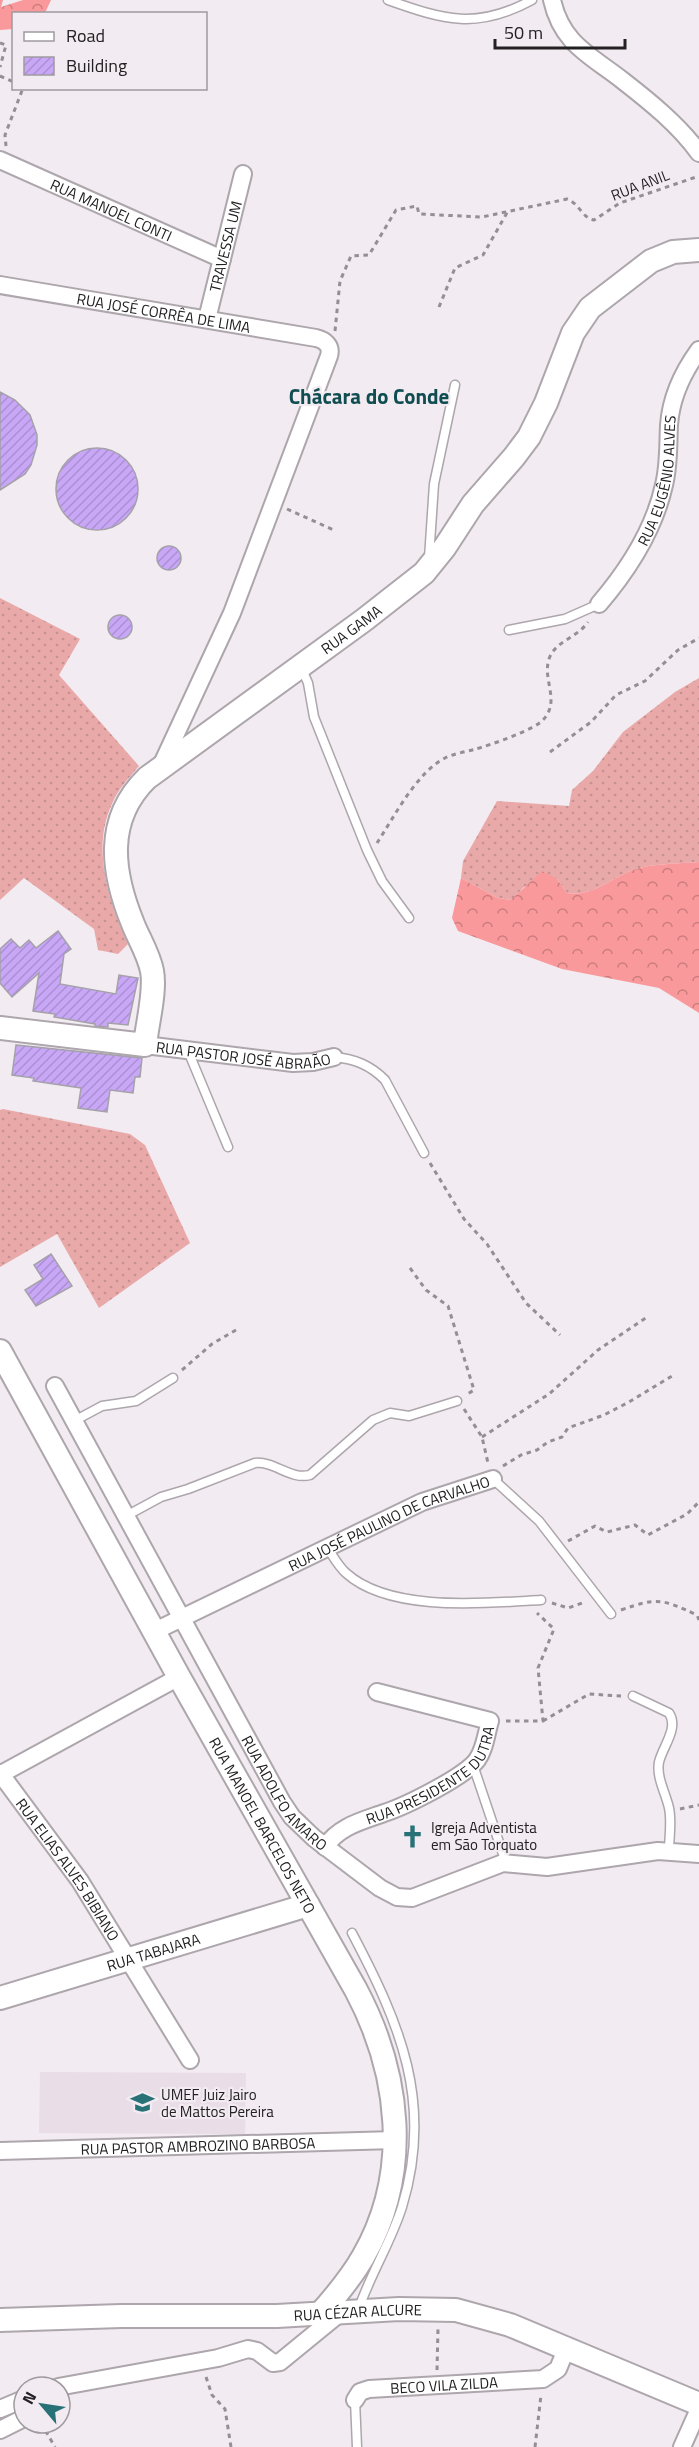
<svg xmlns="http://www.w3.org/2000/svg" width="699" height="2447" font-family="'Titillium Web',sans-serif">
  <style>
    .built { fill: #e9dde8 }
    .grass { fill: url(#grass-dots) }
    .forest { fill: url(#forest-crowns) }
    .building { fill: url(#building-hatch); stroke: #a4a1a9; stroke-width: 1.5 }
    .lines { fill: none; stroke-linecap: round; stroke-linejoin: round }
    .lane-casing { stroke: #ada6ac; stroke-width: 11 }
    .street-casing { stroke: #ada6ac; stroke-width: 20 }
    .secondary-casing { stroke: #ada6ac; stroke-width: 26 }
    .path { stroke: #948f93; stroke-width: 3; stroke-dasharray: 4.5 4.5; stroke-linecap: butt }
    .lane { stroke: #fff; stroke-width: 8 }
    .street { stroke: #fff; stroke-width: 16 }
    .secondary { stroke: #fff; stroke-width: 22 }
    .labels { text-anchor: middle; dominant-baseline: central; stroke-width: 4.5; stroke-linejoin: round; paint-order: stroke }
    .street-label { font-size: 15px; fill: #222022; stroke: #f2ebf1 }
    .poi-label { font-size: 15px; fill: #222022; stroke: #f2ebf1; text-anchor: start }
    .district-label { font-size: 21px; font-weight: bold; fill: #0f4d51; stroke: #f2ebf1 }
  </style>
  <defs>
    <pattern id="grass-dots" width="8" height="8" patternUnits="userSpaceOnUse" patternTransform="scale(1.5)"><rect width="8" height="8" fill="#eaa9a9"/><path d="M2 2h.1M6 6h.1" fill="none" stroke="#c89191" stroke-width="1.8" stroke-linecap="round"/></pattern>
    <pattern id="forest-crowns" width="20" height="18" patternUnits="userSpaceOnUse" patternTransform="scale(1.5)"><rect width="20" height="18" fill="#fa999b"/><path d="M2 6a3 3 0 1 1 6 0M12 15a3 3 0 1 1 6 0" fill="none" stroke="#ca7c7e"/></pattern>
    <pattern id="building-hatch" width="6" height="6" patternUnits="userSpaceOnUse" patternTransform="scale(1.5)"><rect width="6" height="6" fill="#c8a7f7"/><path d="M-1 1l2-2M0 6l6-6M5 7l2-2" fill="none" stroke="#ac8fd3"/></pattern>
  </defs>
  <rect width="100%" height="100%" fill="#f2ebf1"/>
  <path class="built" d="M40,2072L246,2073L245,2134L39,2133Z"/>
  <path class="grass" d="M0,598L80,639L59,675L139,766C129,778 118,789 112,804C91,848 109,903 128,944L118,954L98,950L94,929L24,878L0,900Z
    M699,678V862C677,864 653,863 633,870C609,879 593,897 567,893L557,879L524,887L512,900L498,898L461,878L463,861L497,801L569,806L572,790L593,771L623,732L675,692Z
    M3,1109L130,1134L145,1145L190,1243L99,1308L57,1234L0,1267V1110Z"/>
  <path class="forest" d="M0,0H3L1,7L23,0H51L45,13L14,14L13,29L0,30Z
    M699,862V1013L659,988L562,969L458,931L452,918L461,878L498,898L511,900L542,871L557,879L567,893C593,897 609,879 633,870C653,863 677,864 699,862Z"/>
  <path class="building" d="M0,392L15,400L30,415L37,435V445L31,465L25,474L0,490Z
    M56 489a41 41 0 1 1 82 0a41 41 0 1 1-82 0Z
    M157 558a12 12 0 1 1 24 0a12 12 0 1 1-24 0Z
    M108 627a12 12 0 1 1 24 0a12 12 0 1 1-24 0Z
    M58,931L71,949L64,954L60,984L116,994L119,975L138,978L128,1025L108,1023V1027L95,1026V1024L54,1017L55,1014L33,1011L39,973L12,997L0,983V949L11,939L20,948L29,940L36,948Z
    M16,1045L142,1058L140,1077H135L133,1093L110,1090L107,1112L78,1108L81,1088L33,1081L34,1078L12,1075Z
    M51,1254L72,1286L36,1306L25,1290L43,1279L34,1265Z"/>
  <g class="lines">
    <defs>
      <path id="lane" d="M388,0C444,20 477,30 532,0
        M429,558L434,484L455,385
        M509,630L565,619L599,604
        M301,667L308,683L314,717L367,850L382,881L409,918
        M188,1051L228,1147
        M334,1057C355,1059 370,1065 385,1080L424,1153
        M74,1421L102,1406L136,1401L173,1378
        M493,1479L539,1521L611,1614
        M126,1516L161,1497L188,1489L255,1463C275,1461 290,1480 310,1475L373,1420L390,1413L409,1416L457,1401
        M327,1547C333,1556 338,1566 346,1573C390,1613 487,1603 541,1600
        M633,1696L669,1713C679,1728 663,1746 659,1762C656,1777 666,1794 669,1808C672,1822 669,1838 669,1851
        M473,1765L506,1863
        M352,1933C400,2024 434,2103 402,2207C391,2242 371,2273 359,2308
        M355,2400L357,2447"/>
      <g id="street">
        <path d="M552,0C562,44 590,55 622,80C649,101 679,125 699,153"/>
        <path id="s1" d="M0,160L222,259"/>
        <path id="s2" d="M0,285L316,338C325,340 332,346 329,356L232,613L161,766"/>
        <path id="s3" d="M207,319L243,174"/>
        <path id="s4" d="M599,604C629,569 654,530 664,485C669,465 668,445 669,425C671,397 683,372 699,350"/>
        <path id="s5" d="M145,1045L293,1063L313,1062L334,1057"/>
        <path id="s6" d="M55,1386L282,1802L292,1817L314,1838L380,1888L397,1897L412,1898L503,1863L547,1867L658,1851L699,1854"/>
        <path id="s7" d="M155,1631L422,1502L493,1479"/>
        <path id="s8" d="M0,1773L80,1881L190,2060"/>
        <path d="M1,1774L179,1677"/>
        <path id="s9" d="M325,1847C339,1826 362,1821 384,1813C406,1806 464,1777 477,1760C485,1749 486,1734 490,1721L377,1692"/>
        <path id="s10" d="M0,2151L395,2140"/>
        <path d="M58,2387L218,2358L248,2349L257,2351L273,2363L280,2362L340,2313"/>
        <path id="s11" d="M355,2400L360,2392L369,2389L543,2379L558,2369L567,2347"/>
        <path d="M0,2409L24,2399"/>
        <path d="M0,2430L24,2418"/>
        <path d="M682,2447L699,2409"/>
      </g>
      <g id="secondary">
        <path id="s12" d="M0,1028L145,1045C147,1024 156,991 152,971C149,955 139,939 133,924C112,873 104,820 147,778L364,620L424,573L445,547L473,504L514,457L529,437L546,403L573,333L590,308L651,261L673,252L699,250"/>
        <path id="s13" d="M0,1351L179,1677L356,1990C400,2073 412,2172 363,2257C351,2278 335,2297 319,2315"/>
        <path id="s14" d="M0,1998L308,1905"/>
        <path id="s15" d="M0,2320L121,2316H277L399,2309L456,2310L510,2325L699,2404"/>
      </g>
    </defs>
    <use href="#lane" class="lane-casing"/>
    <use href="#street" class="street-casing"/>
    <use href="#secondary" class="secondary-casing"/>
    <path class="path" d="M0,43L6,45L0,67
      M0,76L14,82
      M6,146L5,135L23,88
      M439,307L455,268L483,255L508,211
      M335,331L340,281L351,256L369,255L396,210L417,206L419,214L482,217L567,199C579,203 582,218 594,220L620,203L699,176
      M287,509L336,531
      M550,752L591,722L616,695L645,681L678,650L699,638
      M377,843C394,817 417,772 445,758C455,753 466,752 476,749C490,745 534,730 543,720C561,701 542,680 549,659C555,641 577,638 588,622
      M430,1163L464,1219L487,1244L526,1303L560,1335
      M410,1268L426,1290L448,1306L474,1390L466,1395
      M182,1370L212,1344L236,1330
      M464,1409L482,1437L488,1463
      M482,1437L549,1394L598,1350L647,1317
      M503,1466L521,1455L537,1450L548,1442L562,1437L568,1428L604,1415L629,1402L672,1376
      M568,1541L595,1526L607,1532L635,1525L648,1535L687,1514L699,1502
      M552,1603L568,1608L585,1602
      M621,1610C658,1597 662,1599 697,1615L699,1620
      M506,1721H543L538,1668L554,1629L537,1613
      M543,1721L589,1694L621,1696
      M680,1809L699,1805
      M437,2370L438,2329
      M206,2377L212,2395L225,2409L231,2447
      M41,2423L55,2447
      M535,2447L541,2395"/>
    <use href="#lane" class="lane"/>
    <use href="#street" class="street"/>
    <use href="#secondary" class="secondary"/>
  </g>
  <defs>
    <symbol id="church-bare" viewBox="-9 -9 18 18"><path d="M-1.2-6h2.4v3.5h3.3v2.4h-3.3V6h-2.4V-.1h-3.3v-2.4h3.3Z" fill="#287277" stroke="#f2ebf1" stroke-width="2.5" paint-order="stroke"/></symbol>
    <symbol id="school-bare" viewBox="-9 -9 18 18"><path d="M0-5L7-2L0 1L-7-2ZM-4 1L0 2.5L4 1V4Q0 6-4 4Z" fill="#287277" stroke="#f2ebf1" stroke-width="2.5" paint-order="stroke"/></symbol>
  </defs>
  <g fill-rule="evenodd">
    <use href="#church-bare" x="396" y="1820" width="33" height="33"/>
    <use href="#school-bare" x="126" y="2086" width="33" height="33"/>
  </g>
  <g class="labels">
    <g class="street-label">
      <text transform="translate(640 185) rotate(-21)">RUA ANIL</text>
      <text stroke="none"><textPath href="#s1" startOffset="122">RUA MANOEL CONTI</textPath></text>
      <text stroke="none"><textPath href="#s3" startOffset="75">TRAVESSA UM</textPath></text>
      <text stroke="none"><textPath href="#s2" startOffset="166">RUA JOSÉ CORRÊA DE LIMA</textPath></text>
      <text stroke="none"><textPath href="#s4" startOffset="140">RUA EUGÊNIO ALVES</textPath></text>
      <text stroke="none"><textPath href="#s12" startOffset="681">RUA GAMA</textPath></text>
      <text stroke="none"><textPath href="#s5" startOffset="99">RUA PASTOR JOSÉ ABRAÃO</textPath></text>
      <text stroke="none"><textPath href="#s7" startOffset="258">RUA JOSÉ PAULINO DE CARVALHO</textPath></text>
      <text stroke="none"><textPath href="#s9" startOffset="132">RUA PRESIDENTE DUTRA</textPath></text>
      <text stroke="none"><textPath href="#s6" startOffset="468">RUA ADOLFO AMARO</textPath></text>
      <text stroke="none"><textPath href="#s13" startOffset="542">RUA MANOEL BARCELOS NETO</textPath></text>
      <text stroke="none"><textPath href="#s8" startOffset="118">RUA ELIAS ALVES BIBIANO</textPath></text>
      <text stroke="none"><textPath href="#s14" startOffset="160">RUA TABAJARA</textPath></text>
      <text stroke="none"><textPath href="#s10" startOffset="198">RUA PASTOR AMBROZINO BARBOSA</textPath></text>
      <text stroke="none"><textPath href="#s15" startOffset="358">RUA CÉZAR ALCURE</textPath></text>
      <text stroke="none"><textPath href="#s11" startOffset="94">BECO VILA ZILDA</textPath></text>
    </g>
    <g class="poi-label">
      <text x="431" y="1827">Igreja Adventista<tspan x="431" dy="17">em São Torquato</tspan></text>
      <text x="161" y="2094">UMEF Juiz Jairo<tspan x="161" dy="17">de Mattos Pereira</tspan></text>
    </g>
    <g class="district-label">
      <text x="369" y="396">Chácara do Conde</text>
    </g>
  </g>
  <rect x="12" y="12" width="195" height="78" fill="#f2ebf1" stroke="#9f9a9e" stroke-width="1.5"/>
  <rect x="24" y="32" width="30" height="9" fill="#ffffff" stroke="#9f9a9e" stroke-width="1.5"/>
  <text x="66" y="42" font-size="18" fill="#222022">Road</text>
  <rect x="24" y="57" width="30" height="18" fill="url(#building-hatch)" stroke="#9f9a9e" stroke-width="1.5"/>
  <text x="66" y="72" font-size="18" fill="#222022">Building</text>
  <g transform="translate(42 2405) rotate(299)"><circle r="28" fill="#f2ebf1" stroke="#9f9a9e" stroke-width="1.5"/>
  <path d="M0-4.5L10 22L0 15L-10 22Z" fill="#287277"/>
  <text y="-9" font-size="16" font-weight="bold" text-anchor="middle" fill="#222022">N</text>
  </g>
  <path d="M495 39v9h130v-9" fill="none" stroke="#222022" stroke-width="3"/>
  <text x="504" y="39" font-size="18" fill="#222022" stroke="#f2ebf1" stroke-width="4.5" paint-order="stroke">50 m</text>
</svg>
